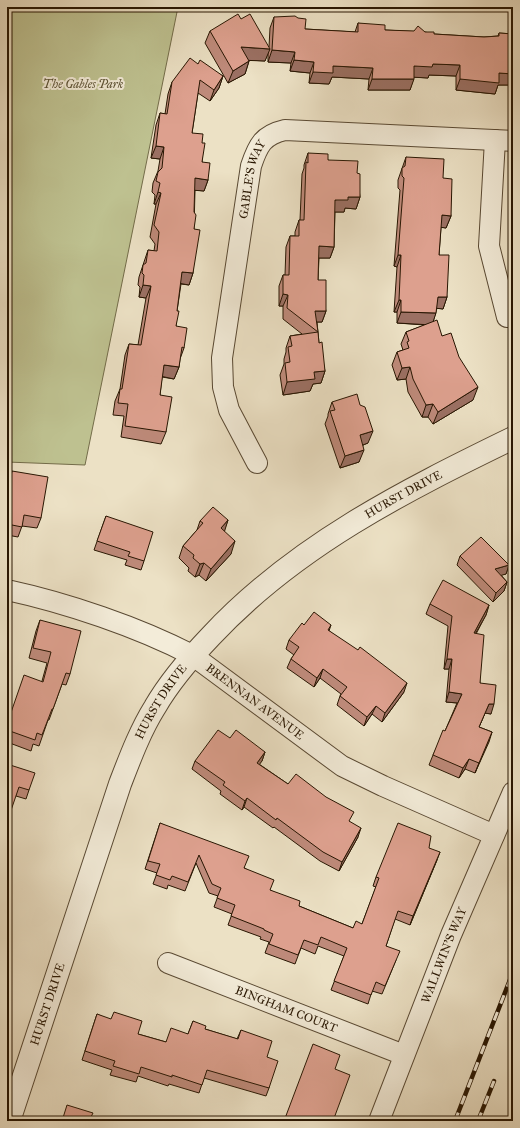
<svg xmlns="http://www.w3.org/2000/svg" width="520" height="1128" font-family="'IM FELL Great Primer',serif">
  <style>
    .green { fill: #bec190; stroke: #736c49 }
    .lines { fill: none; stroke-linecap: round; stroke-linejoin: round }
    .minor-casing { stroke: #594933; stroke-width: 22 }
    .tertiary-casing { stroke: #594933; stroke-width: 24 }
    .minor { stroke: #f3ecd9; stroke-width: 20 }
    .tertiary { stroke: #f3ecd9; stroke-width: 22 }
    .rail-casing { stroke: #281602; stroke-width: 4.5 }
    .rail { stroke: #f3ecd9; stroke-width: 3; stroke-dasharray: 9; stroke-linecap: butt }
    .wall { fill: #be8a7a; stroke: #281602 }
    .shaded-wall { fill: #9b7063; stroke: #281602 }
    .building { fill: #dda08e; stroke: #281602 }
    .labels { text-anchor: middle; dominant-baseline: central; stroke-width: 4; stroke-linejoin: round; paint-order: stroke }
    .park-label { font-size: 12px; font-style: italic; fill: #5c5234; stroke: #f3ecd9 }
    .street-label { font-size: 12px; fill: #281602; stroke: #f3ecd9 }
  </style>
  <rect width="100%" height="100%" fill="#ece1c5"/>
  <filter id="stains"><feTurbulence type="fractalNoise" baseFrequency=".005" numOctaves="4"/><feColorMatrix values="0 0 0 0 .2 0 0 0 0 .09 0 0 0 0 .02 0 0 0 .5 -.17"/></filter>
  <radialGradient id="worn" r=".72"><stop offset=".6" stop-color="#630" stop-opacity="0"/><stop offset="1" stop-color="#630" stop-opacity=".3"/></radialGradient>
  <path class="green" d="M7,7H178L85,465L7,462Z"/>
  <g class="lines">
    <defs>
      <g id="minor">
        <path d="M495,140L489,246L507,317"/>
        <path id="s1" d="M257,463L229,410L223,387L222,358L251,166C258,145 263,135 285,130L513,141"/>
        <path id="s2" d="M7,590C67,603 138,627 192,655L342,766L383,786L494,835"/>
        <path id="s3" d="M168,963L404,1055"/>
        <path id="s4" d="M379,1121L451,935L513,792"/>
      </g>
      <g id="tertiary">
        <path id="s5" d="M9,1121L120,784C130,758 140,731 155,707C170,681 190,658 211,636C295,546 404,491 513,438"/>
      </g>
    </defs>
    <use href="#minor" class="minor-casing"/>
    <use href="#tertiary" class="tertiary-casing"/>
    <use href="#minor" class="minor"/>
    <use href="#tertiary" class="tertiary"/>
    <defs>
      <path id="rail" d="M455,1121L513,972
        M478,1121L494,1081"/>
    </defs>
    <use href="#rail" class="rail-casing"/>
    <use href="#rail" class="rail"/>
  </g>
  <path class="wall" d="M274,17L305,29L355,32L358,23L385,30L425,32L434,34L484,37L498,36L499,33L513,34V85H498L495,94L456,90V76L429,75L428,78L414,77L410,90H368L369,79L332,77L329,84L309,83L310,73L290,71L291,63L268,62V52L265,61L249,60V61L245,74L228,83L205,43L210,31L269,47L270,28Z
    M198,64L223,76L219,88L210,101L198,93L192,133L202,143V162L208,180L204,191L195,190L194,229L193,273L189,285L181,284L177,311L176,326L184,348L180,359L179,367L174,379L162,377L160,395L166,432L161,444L121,437L124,416L113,415L115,401L120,389L125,355L129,344L138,345L146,298L139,297L140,287L138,285L139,277L148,250L154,251L155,244L150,237L156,204H154L155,195L152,192L153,183L158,171L160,159L151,158L156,125L160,113L165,114L168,94L172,82Z
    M308,153L328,160L357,173L360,197L356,209L345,208L344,212H335L334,247L330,258H319L318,280L326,311L322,322H317L319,343L325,371L321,383L313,384L310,391L283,395L280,375L284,364V359L286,352V348L290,336L302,334L283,319V306H279V286L283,275H285L286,247L290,236H295V232L299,220H300L302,174L304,168V165Z
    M406,157L443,178L451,216L446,228L441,227L439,255L447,297L443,309L437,308L433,322L442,336L473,400L433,424L428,417H422L408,392L406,379L397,380L392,365L397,352L403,350L401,344L406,332L425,325L397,323V312H394L397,267L394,266L400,190L398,188V180Z
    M332,402L368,443L363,445L359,462L340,468L325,424L328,416V414Z
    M12,471L41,518L37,528L22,526L18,537L7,535V489L8,481Z
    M106,516L144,561L141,570L125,565L127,560L94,550Z
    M228,520L224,531L231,554L206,581L199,575L195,577L188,571L189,568L179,558L183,546L197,530L200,521Z
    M513,528V548L510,536Z
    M460,556L509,565L506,574L501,575L507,582L504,591L493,602L457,565Z
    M430,604L489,605L486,615L476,634L480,683L491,714L485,713L479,727L492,732L475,773L465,769L459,778L429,765L433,755L445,731L457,703L446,702L449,669H444L448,626L426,614Z
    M40,620L70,674L66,685L62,684L49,720H48L39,746L33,744L31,751L7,742V724L42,681L47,663L29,658L36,631Z
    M304,625H331L329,631L404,692L382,722L372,714L364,726L337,705L340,696L341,694L320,678L314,687L287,668L291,659L294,655L286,649L289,640Z
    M230,738L265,752L262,761L259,764L288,784L350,822L358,837L339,871L320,861L274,827L273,828L244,807L242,810L220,794L221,791L192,769L195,761Z
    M7,764L29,790L26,799L16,796Z
    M160,823L245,868L270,890L299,906L353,928L362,924L376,887L373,886L376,877L429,848L437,860L410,925L395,919L386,946L396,960L382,994L372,991L368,1004L331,990L344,956L318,946L315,954L301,948L295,964L265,953L269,942L260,939L261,937L228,925L232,914L214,907L218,896L209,893L196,863L185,891L168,885L167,889L153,884L157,873L145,869Z
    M97,1014L138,1034L166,1042L188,1034L193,1021L205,1029L237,1039L241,1030L267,1057L269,1088L266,1096L204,1078L199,1093L169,1084L168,1086L138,1076L136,1082L110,1075L112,1070L82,1060Z"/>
  <path class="shaded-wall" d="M241,47L270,49L265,61L237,60Z
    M272,50L295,52L291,63L268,62Z
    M294,60L314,62L310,73L290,71Z
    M249,61L245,74L228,83L233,71Z
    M433,64L460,65L456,76L429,75L428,78L410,77L414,66Z
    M333,66L373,68L369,79L332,77L329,84L309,83L313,72Z
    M499,73L513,74V85H498L495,94L456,90L460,79Z
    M223,76L219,88L210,101L214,90Z
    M372,79H414L410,90H368Z
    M156,146L164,147L160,159L151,158Z
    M195,178L208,180L204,191L191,190Z
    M158,192L161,193L156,204H154Z
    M348,197H360L356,209L345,208L344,212H331L335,200Z
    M442,215L451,216L446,228L438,227Z
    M319,246L334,247L330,258H315Z
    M398,255H401L397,267L394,266Z
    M182,272L193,273L189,285L178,283Z
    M143,285L151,286L146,298L139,297Z
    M283,294L288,295L283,306H279Z
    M438,297H447L443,309L434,308Z
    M399,300H401L397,312H394Z
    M315,311H326L322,322H311Z
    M401,312L436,313L432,325L397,323Z
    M164,365L179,367L174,379L160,376Z
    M410,367L406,379L397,380L402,368Z
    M325,371L321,383L313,384L310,391L283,395L287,382L314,372Z
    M478,387L473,400L433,424L438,412Z
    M433,404L428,417H422L426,405Z
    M373,431L368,443L355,448L360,435Z
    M364,450L359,462L340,468L345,456Z
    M228,520L224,533L221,528Z
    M235,541L231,554L206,581L211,569Z
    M204,563L199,575L195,577L200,564Z
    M509,565L506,574L492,578L495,569Z
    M507,582L504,591L493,602L496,593Z
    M489,605L486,615L470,643L474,633Z
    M447,659H452L449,669H444Z
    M323,669L320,678L314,687L317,678Z
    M407,683L404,692L382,722L385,713Z
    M449,692L462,694L458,703L446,702Z
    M489,704H494L491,714L485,713L475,736Z
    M376,706L372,714L364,726L367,717Z
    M492,732L489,742L475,773L479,763Z
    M265,752L262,761L254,772L257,763Z
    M469,759L465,769L459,778L463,768Z
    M247,798L244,807L242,810L245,801Z
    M361,828L358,837L339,871L342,862Z
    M440,852L437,860L410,925L413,916Z"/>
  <path class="building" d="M238,14L241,19L250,14L270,49L241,47L249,61L233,71L210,31Z
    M295,16L298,18L306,19L305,29L358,32V23L385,25V30L414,31L418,26L425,32H434V34L484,37L499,36V33L513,34V74L499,73V83L460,79V65L433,64L432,67L414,66V79H372L373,68L333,66V73L313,72L314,62L294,60L295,52L272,50L274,17Z
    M190,58L198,64L200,60L223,76L214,90L200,80L192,133L203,134L202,143H205L202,162L210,163L208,180L195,178L194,212L196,215L194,229L200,230L193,273L182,272L177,311H179L176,326L187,328L184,348L182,347L179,367L164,365L160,395L172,397L166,432L125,426L128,404L118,403L120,389H122L129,344L141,345L151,286L143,285L144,275L142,273L143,265L146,263L148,250L157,251L159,232L154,225L161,193L158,192L160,183L156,181L158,172L162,168L164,147L156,146L160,113L167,114L172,82Z
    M308,153L328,154V160L358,161L357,173L360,174V197H348V200H335L334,247L319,246L318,280H326V311H315L318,332L287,308L288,295L283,294V275H289L290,236H299V220H304L306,162L308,163Z
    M406,157L444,159L443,178L452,179L451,216L442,215L439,255H449L447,297H438L436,313L401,312V300H399L401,255H398L404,178L402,176V168L405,166Z
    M437,320L442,336L451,333L459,357L478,387L438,412L433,404L426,405L413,379L410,367L402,368L397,352L409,348L407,342L409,341L406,332Z
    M318,332L319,343L322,342L325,371L314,372L315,379L287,382L285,363L290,362L288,347L292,346L290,336Z
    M357,394L360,405L365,407L373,431L360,435L364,450L345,456L330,411L335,410L332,402Z
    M12,471L48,477L41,518L24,515L22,527L7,524V493H8Z
    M213,507L228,520L221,528L235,541L211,569L204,563L200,564L193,558L194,555L183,546L203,523L200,521Z
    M106,516L153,532L144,561L128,556L130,552L97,541Z
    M481,537L509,565L495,569L507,582L496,593L460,556Z
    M443,580L489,605L474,633L484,635L480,683L496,685L494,704H489L479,727L492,732L479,763L469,759L463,768L433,755L443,730L445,731L462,694L449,692L452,659H447L452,616L430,604Z
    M314,612L331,625L328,630L358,650L360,647L407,683L385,713L376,706L367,717L340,696L347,687L323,669L317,678L291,659L299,647L289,640L302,623L304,625Z
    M40,620L81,631L70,674L66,673L53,709H52L42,735L37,733L35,740L7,730V724L24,675L43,682L51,652L33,648Z
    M218,730L230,738L236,730L265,752L257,763L288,784L296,774L326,797L354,812L349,821L361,828L342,862L323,852L277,818L276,820L247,798L245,801L223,785L225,782L195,761Z
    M7,764L35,773L29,790L19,787L7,822Z
    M160,823L249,856L244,868L274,880L270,890L300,901L299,906L353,928L356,921L362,924L379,878L376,877L398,823L431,836L429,848L440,852L413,916L398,911L386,946L400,951L385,986L376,982L371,995L334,981L347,948L321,937L318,945L304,940L298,955L269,944L273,934L264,930V929L231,916L235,905L217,898L221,888L212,884L199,855L188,882L172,876L170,880L156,875L160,864L148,861Z
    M114,1012L142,1021L138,1034L166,1042L171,1028L188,1034L193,1021L206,1026L205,1029L238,1039L241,1030L272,1041L267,1057L278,1061L269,1088L207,1070L202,1085L172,1075V1077L141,1067L139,1074L113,1066L115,1061L85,1051L97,1014L111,1019Z
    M313,1044L340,1055L335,1069L350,1075L333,1121H284Z
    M67,1105L93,1113L91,1117L104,1121H62Z"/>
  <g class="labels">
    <g class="park-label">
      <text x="83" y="84">The Gables Park</text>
    </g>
    <g class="street-label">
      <text stroke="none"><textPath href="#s1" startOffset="294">GABLE'S WAY</textPath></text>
      <text stroke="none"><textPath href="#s5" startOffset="770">HURST DRIVE</textPath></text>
      <text stroke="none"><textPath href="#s2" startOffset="275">BRENNAN AVENUE</textPath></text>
      <text stroke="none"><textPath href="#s5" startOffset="447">HURST DRIVE</textPath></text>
      <text stroke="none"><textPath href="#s4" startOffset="178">WALLWIN'S WAY</textPath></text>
      <text stroke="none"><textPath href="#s5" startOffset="123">HURST DRIVE</textPath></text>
      <text stroke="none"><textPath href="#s3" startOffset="127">BINGHAM COURT</textPath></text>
    </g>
  </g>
  <rect width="520" height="1128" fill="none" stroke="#ece1c5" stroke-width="24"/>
  <rect x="8" y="8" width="504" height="1112" fill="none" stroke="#281602" stroke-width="2"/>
  <rect x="12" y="12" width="496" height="1104" fill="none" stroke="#281602"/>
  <rect width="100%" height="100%" filter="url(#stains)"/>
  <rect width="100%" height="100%" fill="url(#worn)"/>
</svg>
